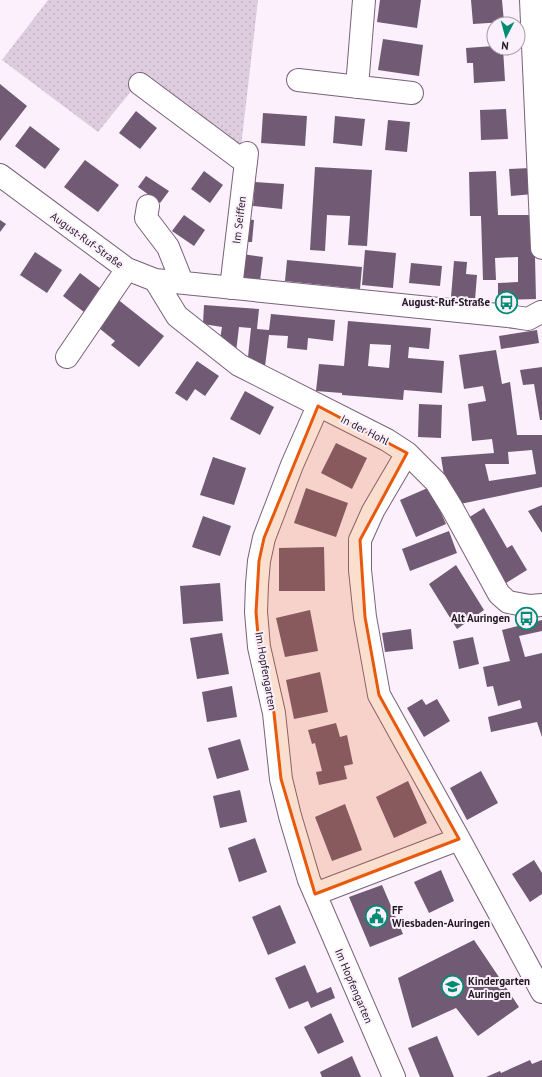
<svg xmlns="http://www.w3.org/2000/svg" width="542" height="1077" font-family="'PT Sans',sans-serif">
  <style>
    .park { fill: url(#park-dots) }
    .building { fill: #715a73; fill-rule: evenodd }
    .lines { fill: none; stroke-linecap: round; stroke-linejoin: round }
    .minor-casing { stroke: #79617a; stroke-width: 24 }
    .minor { stroke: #fff; stroke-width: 22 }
    .marked { fill: #e8590c; fill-opacity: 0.2; stroke: #e8590c; stroke-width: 3; stroke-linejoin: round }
    .labels { text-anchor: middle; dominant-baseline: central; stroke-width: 4; stroke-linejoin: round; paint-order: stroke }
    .street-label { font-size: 11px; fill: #231924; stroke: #fbf0fc }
    .poi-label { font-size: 11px; font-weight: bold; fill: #231924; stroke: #fbf0fc; text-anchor: end }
  </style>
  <defs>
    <pattern id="park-dots" width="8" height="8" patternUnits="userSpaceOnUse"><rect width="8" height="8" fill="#deccdf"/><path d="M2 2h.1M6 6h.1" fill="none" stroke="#beafbf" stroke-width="1.8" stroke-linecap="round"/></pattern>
  </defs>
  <rect width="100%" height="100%" fill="#fbf0fc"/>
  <path class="park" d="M48,0H258L240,155L141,79L98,132L2,60Z"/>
  <path class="building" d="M380,0H421L417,28L377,22Z
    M471,0H502L504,22L473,24Z
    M383,39L423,45L419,76L378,70Z
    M494,46V48H503L505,81L474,83L473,63H467L466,48Z
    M0,84L27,106L0,141Z
    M506,109L508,139L481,140L480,110Z
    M136,111L157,128L140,149L119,133Z
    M263,113L307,116L305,146L261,143Z
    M335,116L365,119L362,146L333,143Z
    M388,120L410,122L407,152L385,150Z
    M30,126L60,149L45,169L15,146Z
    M85,160L119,185L98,212L64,187Z
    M315,167L372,170L367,246L348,245L350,216L327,215L325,251L310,250Z
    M530,168L533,194L511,196L509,169Z
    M204,171L223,185L210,203L191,189Z
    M496,171L498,215H534L536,299L498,300V283L518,282V257L495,258L496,280H483L481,216H470L469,172Z
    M146,176L169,191L160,203L138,187Z
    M255,182L284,184L282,209L253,206Z
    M184,215L205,230L194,246L172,231Z
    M244,219L254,220L252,242H241Z
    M0,220L6,224L0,232Z
    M365,250L396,253L393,288L362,285Z
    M35,252L62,270L47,293L20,275Z
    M242,254L263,257L260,281L239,278Z
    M287,260L362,267L360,289L285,281Z
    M454,261L467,262L466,274L477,275L475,300L451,297Z
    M411,263L442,266L440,286L409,283Z
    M80,273L101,289L84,312L63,296Z
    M116,298L164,336L139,367L111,345L115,341L94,324Z
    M204,305L259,309L257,329L269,330L271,314L335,320L333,341L308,338L307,350L287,348L288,336L269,335L265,366L248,357L251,328L239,327L236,352L220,339L222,327L203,324Z
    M348,321L431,328L429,349L409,347L408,358L444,361L442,393L404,390L403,400L342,395V393L316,391L319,364L344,366ZM370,344L391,345L389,368L368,366Z
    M537,330L539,343L501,349L499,336Z
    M496,350L502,384L510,382L517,435H542V487L460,504L445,482L441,457L494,453L492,439L472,441L468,404L486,401L483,386L464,389L459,355ZM532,450L536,474L489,481L485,464H509L508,452Z
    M197,361L219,376L205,396L195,389L187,401L175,393Z
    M542,367V420H540L534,384L523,385L520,370Z
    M245,391L274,407L260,435L230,419Z
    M419,404L442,405L441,438L418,437Z
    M336,443L367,458L352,489L321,473Z
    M213,457L246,468L234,505L200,495Z
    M430,487L446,524L416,537L400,500Z
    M306,488L348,503L336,537L294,523Z
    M542,505V533L528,511Z
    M484,508L507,548L512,545L527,570L506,583L468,518Z
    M203,516L231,526L220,556L192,547Z
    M449,531L457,553L410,571L402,549Z
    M324,547L325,591H279V548Z
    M456,565L484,610L457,629L429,584Z
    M220,583L223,621L183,624L180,586Z
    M310,610L318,651L285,657L276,618Z
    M542,620V631L519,636L525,657L542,653V737L537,722L491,732L488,717L522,708L520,700L498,706L493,686L487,687L483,667L510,661L502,630Z
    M411,629L413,649L385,652L382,633Z
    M222,633L229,674L197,679L190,638Z
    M473,637L479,664L459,669L453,641Z
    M320,672L328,712L294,719L286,680Z
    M232,686L237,717L207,722L202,692Z
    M422,699L426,705L437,699L450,721L424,737L407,708Z
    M336,723L340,737L347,735L353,764L344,766L347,779L319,785L316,772L322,771L315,743L312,744L308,730Z
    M240,739L249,770L217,779L208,748Z
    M481,771L498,803L467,820L450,788Z
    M408,781L427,823L394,838L376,797Z
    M240,790L247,822L220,828L213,796Z
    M345,804L362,850L332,861L315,817Z
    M255,838L267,872L239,882L228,848Z
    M534,860L542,873V894L530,902L512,874Z
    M441,870L454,901L429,913L414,882Z
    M382,885L403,934L370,947L349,897Z
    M280,905L296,943L268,955L252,917Z
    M474,940L519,1007L478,1036L456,1008L412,1028L398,978Z
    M305,965L317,993L331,987L335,998L311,1008L308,1001L289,1009L275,978Z
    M331,1013L344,1042L318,1054L304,1027Z
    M437,1036L447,1060L454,1077H420L408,1048Z
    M352,1056L361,1077H322L320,1072Z
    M530,1060L532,1064L542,1060V1077H486L500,1071L501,1073Z"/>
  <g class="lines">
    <defs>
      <path id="minor" d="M531,0L542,248
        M298,80L412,93
        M140,84L246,163
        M357,87L364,0
        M0,175L127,269L155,280L508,316L528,319L541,312
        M148,206L146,218L168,247L182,282
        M155,280L177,316L239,365L387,440L407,453L436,482L452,508L499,594L508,602L530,606L542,605
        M231,288L247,153
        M67,357L127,269
        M318,406L292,465L264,538L259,561L257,584L256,612L259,647L274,713L281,779L290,816L309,880L394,1077
        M407,453L373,511L360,540V570L365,617L379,695L459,839L542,992
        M315,894L459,839"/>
    </defs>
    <use href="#minor" class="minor-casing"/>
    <use href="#minor" class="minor"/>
  </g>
  <path class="marked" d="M318,406L407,453L360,540L365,617L379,695L459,839L315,894L281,779L274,713L259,647L256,612L259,561L264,538Z"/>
  <defs>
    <symbol id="bus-ring" viewBox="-11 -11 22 22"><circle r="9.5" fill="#fbf0fc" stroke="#008c73" stroke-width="1.5"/><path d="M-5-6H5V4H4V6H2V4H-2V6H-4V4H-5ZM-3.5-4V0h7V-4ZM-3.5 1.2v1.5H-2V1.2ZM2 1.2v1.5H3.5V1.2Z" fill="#008c73"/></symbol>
    <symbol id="civic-ring" viewBox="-11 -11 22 22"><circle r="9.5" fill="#fbf0fc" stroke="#008c73" stroke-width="1.5"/><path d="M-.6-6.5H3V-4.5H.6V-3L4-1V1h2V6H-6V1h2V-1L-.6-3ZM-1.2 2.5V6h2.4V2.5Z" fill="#008c73"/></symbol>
    <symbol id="school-ring" viewBox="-11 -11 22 22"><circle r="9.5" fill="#fbf0fc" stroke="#008c73" stroke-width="1.5"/><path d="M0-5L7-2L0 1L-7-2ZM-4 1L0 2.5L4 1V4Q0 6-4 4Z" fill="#008c73"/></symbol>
  </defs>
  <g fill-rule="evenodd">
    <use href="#bus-ring" x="494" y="290" width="25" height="25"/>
    <use href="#bus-ring" x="514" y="606" width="25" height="25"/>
    <use href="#civic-ring" x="364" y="904" width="25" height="25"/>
    <use href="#school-ring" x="440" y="974" width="25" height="25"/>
  </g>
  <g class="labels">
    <g class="street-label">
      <text transform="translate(239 220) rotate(-83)">Im Seiffen</text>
      <text transform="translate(87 240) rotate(36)">August-Ruf-Straße</text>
      <text transform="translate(365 430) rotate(27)">In der Hohl</text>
      <text transform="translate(266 671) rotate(80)">Im Hopfengarten</text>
      <text transform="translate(354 986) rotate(67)">Im Hopfengarten</text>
    </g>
    <g class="poi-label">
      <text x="490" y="302">August-Ruf-Straße</text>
      <text x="510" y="618">Alt Auringen</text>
      <text x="392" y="910" text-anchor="start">FF<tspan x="392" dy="13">Wiesbaden-Auringen</tspan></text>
      <text x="468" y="981" text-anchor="start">Kindergarten<tspan x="468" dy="13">Auringen</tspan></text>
    </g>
  </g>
  <g transform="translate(506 36) rotate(186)"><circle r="19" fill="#fbf0fc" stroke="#a59aa6"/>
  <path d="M0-3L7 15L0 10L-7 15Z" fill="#008c73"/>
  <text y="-6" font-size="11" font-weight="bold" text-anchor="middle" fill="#231924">N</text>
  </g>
</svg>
